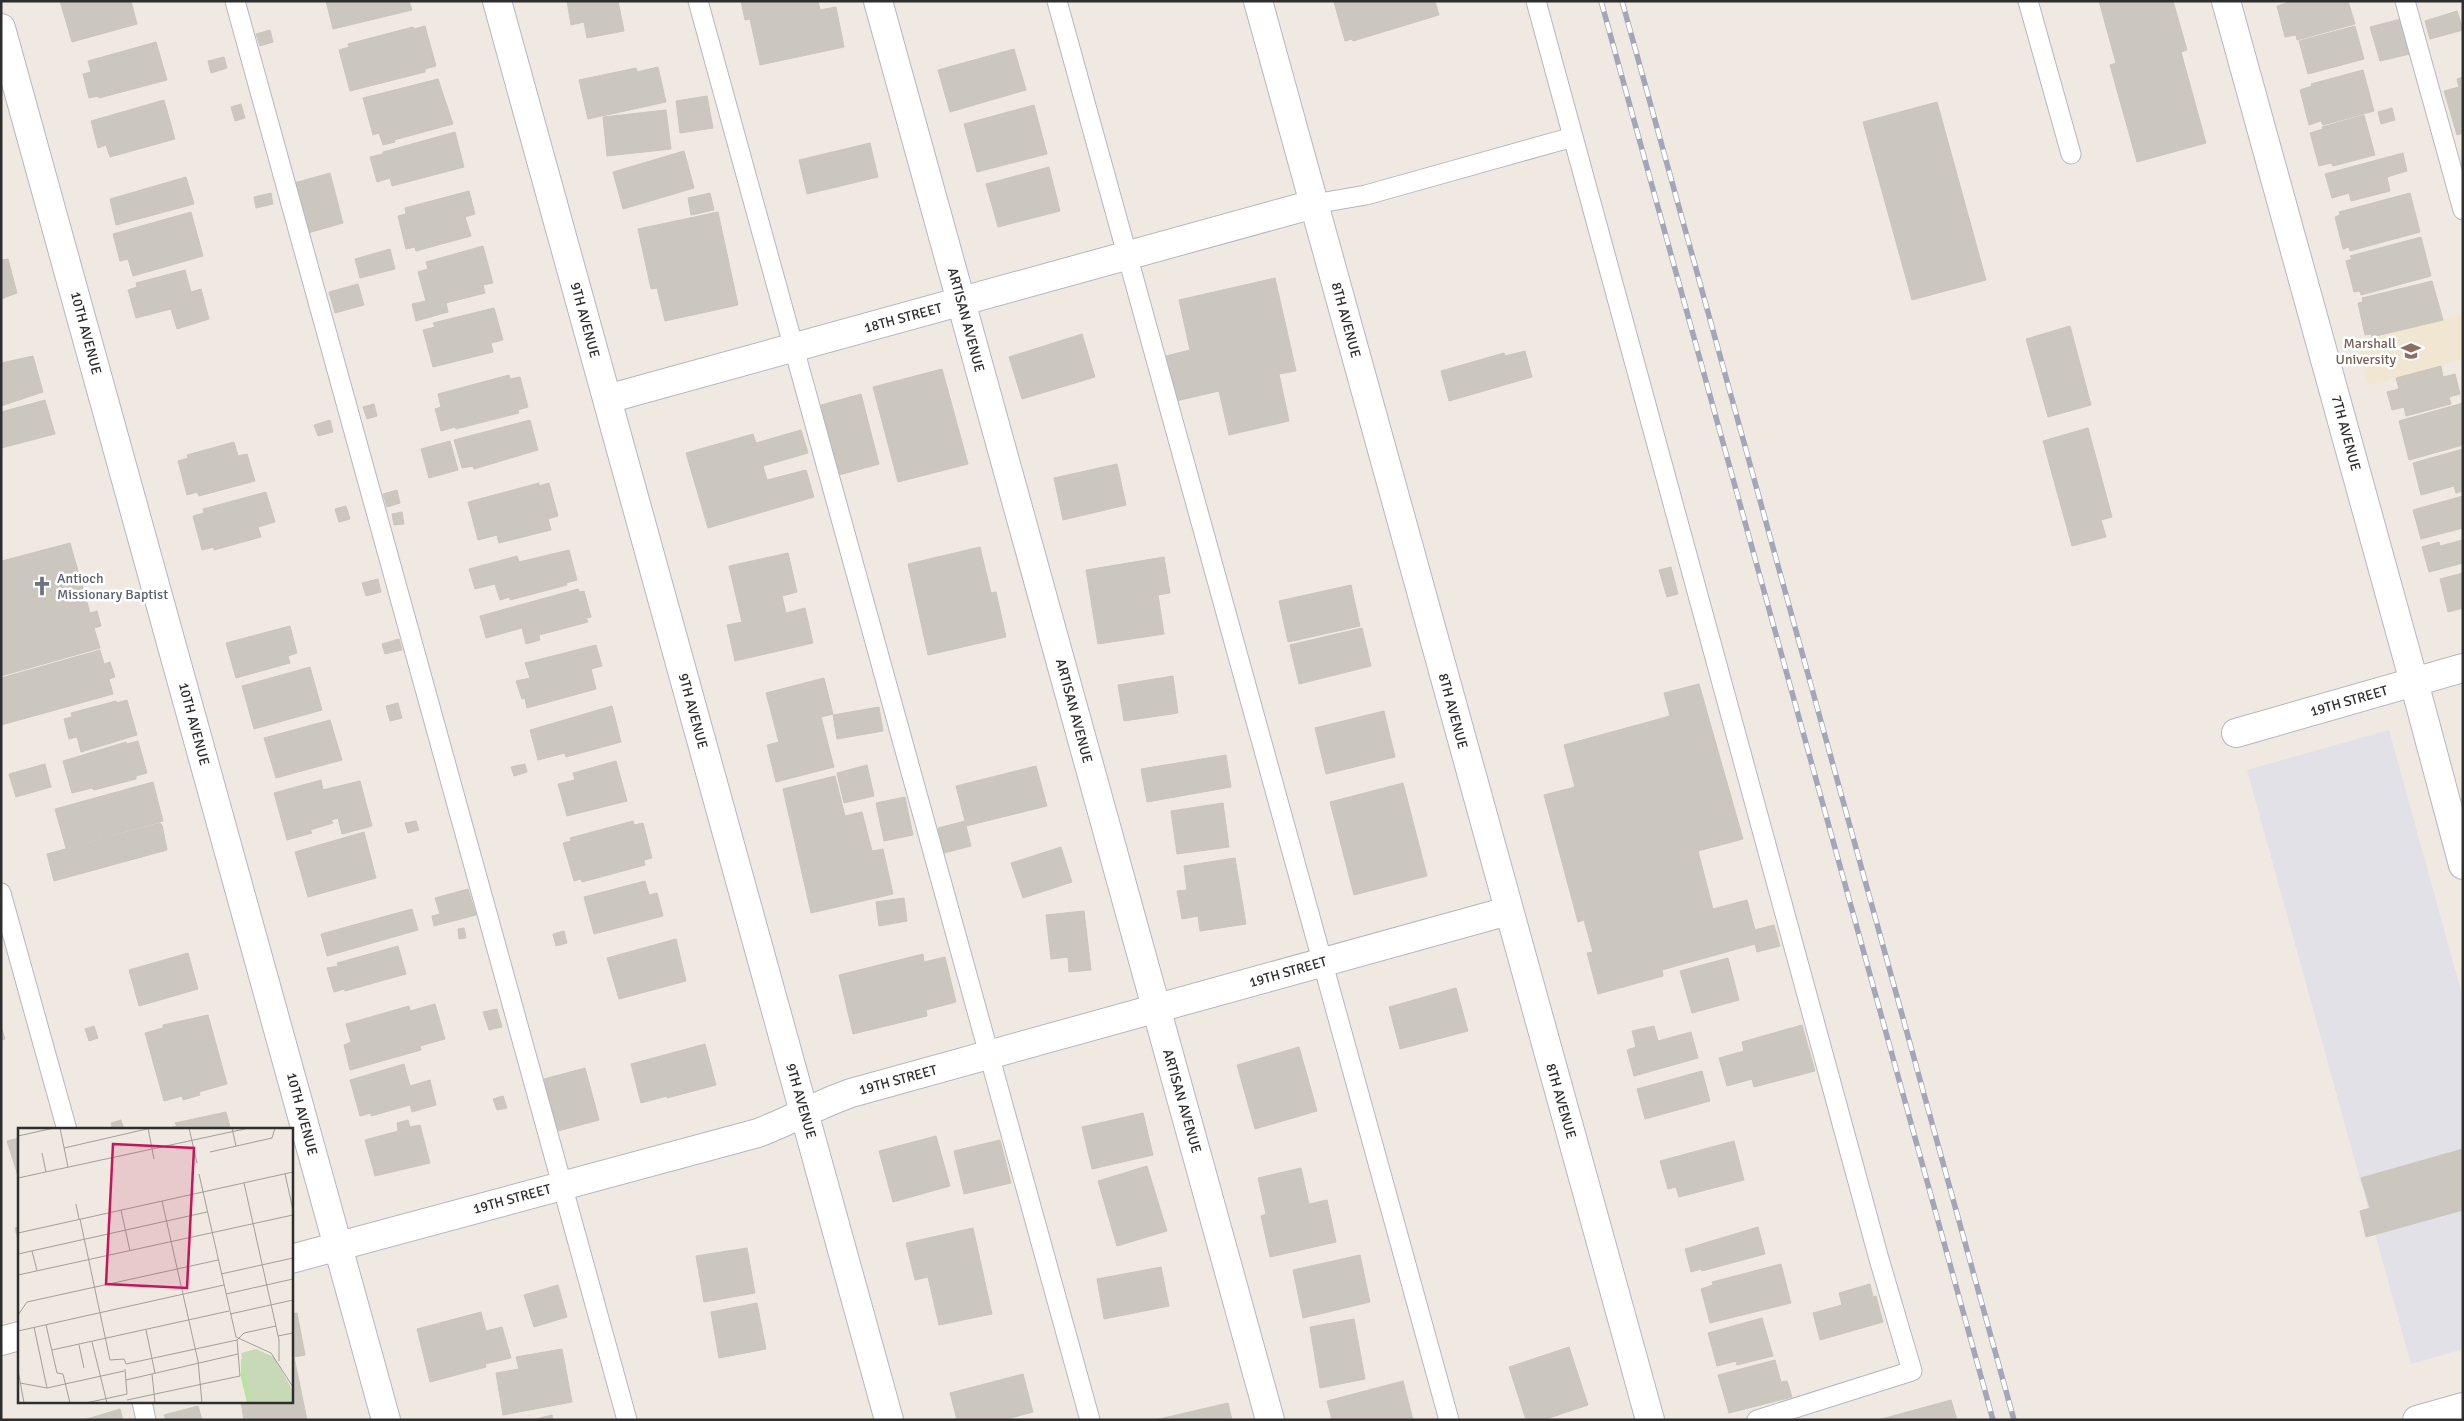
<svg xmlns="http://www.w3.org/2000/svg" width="2464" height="1421" font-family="Signika,sans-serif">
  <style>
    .industrial { fill: #e3e1e8 }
    .education { fill: #f0e6d1 }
    .building { fill: #cbc7bf; stroke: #cbc5ba }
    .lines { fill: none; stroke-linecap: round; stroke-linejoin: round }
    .lane-casing { stroke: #b4b7c1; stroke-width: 21 }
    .street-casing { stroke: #b4b7c1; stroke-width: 30 }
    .secondary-casing { stroke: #b4b7c1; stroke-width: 30 }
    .lane { stroke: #fff; stroke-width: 19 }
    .street { stroke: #fff; stroke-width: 28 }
    .secondary { stroke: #fff; stroke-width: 28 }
    .rail-casing { stroke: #a3a6b8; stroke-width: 5.5 }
    .rail { stroke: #fff; stroke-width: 4; stroke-dasharray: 11; stroke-linecap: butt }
    .labels { text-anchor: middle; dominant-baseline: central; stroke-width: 5; stroke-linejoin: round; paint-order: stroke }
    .street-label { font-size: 14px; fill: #2e2e2e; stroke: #fff }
    .education-label { font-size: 14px; fill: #785e54; stroke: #fff; text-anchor: end }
    .worship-label { font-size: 14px; fill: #5b616d; stroke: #fff; text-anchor: start }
    .inset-road { fill: none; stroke: #a29e99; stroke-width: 1 }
    .view { fill: #c2185b; fill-opacity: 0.15; stroke: #c2185b; stroke-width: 2.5 }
    .inset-edge { fill: none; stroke: #2e2e2e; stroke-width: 2.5 }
  </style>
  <rect width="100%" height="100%" fill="#efe9e1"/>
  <path class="industrial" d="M2389,730L2463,998V1349L2411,1364L2247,770Z"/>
  <path class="education" d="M2463,314V359L2369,385L2357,343Z"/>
  <path class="building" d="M60,1H131L137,24L72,42Z
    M326,1H409L412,10L333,29Z
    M567,1H618L624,31L587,38L584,22L571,25Z
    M741,1H818L820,10L836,7L844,47L760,65L750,19L745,20Z
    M1339,1H1435L1439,15L1353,41L1352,39L1345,41L1334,2Z
    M2099,1H2173L2187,50L2181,52L2206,143L2137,162L2110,65L2116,63Z
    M2287,1H2348L2355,24L2297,40L2296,35L2285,37L2277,6L2287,3Z
    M2457,11L2463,30L2430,39L2425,21Z
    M2401,19L2410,54L2380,61L2370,27Z
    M425,26L436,66L425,69V72L350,91L339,50L349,47L348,44L413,27L414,29Z
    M2355,26L2364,59L2308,74L2299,41Z
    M270,30L273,42L260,46L256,34Z
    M156,42L167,80L99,98L98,96L89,98L83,74L91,72L88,61Z
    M1014,49L1026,90L950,112L938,70Z
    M224,57L227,68L211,73L208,61Z
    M658,67L666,102L588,119L579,80L636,68L637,72Z
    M2363,70L2374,111L2323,125L2321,121L2309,125L2300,90L2312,86L2311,84Z
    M2463,77V133L2457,135L2444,91L2459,87L2457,79Z
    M438,79L453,124L394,140L395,142L383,145L379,133L373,135L363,98Z
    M707,96L713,128L680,133L676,101Z
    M164,100L175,139L110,157L106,145L98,148L91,121Z
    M1937,102L1986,280L1912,300L1863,122Z
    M241,104L245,118L235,121L231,107Z
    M1034,105L1047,154L977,172L964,124Z
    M2392,108L2395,120L2381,124L2378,112Z
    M666,110L671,149L607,156L603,117Z
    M2364,115L2375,155L2333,166L2331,163L2319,166L2310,133L2323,129L2322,127Z
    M455,132L464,167L392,186L390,178L377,182L370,157L383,154V152Z
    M870,143L878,177L807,194L799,160Z
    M684,151L694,188L623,209L613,172Z
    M2403,153L2407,171L2387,177L2390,191L2351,201L2349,193L2332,198L2325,174Z
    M1049,167L1060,211L998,227L986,184Z
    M330,173L343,223L308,233L294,183Z
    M186,177L194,204L116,225L110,199Z
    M469,191L475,214L465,217L471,236L416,251L415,247L406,249L398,216L406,214L405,208Z
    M271,193L273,204L256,208L254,197Z
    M710,193L714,210L691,215L688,198Z
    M2410,193L2420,232L2350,251L2349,247L2343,249L2335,217L2340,215L2339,212Z
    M191,212L203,256L133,276L128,259L120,261L113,234Z
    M718,212L738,305L665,321L657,288L651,289L638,229Z
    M2421,237L2431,276L2361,295L2360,291L2354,292L2346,261L2352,259L2350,256Z
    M483,246L493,283L483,285L485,293L446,303L448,312L416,321L412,304L426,301L418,272L428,269L426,262Z
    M390,249L395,269L360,278L355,259Z
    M8,259L17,293L1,299V260Z
    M185,270L191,292L201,289L209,319L177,329L171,309L136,318L128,290L137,287L136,283Z
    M1275,278L1296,371L1279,374L1289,421L1229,435L1219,391L1176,401L1166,356L1190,350L1179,300Z
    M2432,281L2443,320L2372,337L2371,334L2365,335L2358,303L2363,302L2362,298Z
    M358,284L364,305L335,313L329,292Z
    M494,308L503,340L491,343L493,352L433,367L423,330L435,327L433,323Z
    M2070,326L2091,405L2048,417L2026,339Z
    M1082,334L1095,377L1022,399L1009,357Z
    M1525,351L1532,377L1449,401L1441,371L1504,353L1505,356Z
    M33,356L43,392L1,406V363Z
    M2441,366L2443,377L2455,374L2460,394L2449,397L2451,404L2406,416L2404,407L2392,410L2387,392L2399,389L2396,378Z
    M942,369L968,464L898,482L873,387Z
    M509,375L510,379L520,377L528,407L518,410L519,413L456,429L455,427L441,431L435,409L441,407L438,394Z
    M861,394L879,464L839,475L821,405Z
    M45,400L55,434L1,448V412Z
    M2463,403V445L2409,460L2399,421Z
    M374,404L377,416L367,419L363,407Z
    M330,420L333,432L318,436L314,425Z
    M530,420L538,450L474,469L473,466L462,468L454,440Z
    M2088,428L2112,517L2101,520L2106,537L2072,546L2043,441Z
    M801,430L808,453L763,466L767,480L806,470L814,497L708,528L686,453L753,434L756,443Z
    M450,441L458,470L429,478L421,449Z
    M234,442L238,456L247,454L255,481L199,496L197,492L187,495L178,461L188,458L187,455Z
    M2463,449V491L2456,493L2454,486L2421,495L2413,463Z
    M1117,464L1126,505L1063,520L1054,478Z
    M539,483V486L549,483L558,516L548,519L551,530L499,543L497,535L478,540L468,502Z
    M397,490L400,503L387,507L383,494Z
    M266,492L275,522L258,527L261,537L214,550V547L202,550L193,516L204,513L203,509Z
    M2463,496V528L2421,539L2413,510Z
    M346,506L350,519L339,522L335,509Z
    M402,512L404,524L394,525L392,514Z
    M2463,540V563L2429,572L2422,547L2439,542L2440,546Z
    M70,543L90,613L97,611L101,626L94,628L100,648L1,676V559L2,561Z
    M980,547L991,593L996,592L1006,637L928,655L908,564Z
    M569,550L577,580L566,583L567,585L510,600V597L500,600L495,584L475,589L469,569L517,556L519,562Z
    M788,553L797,592L782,596L786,613L805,608L813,643L735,661L727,625L742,622L729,566Z
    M1164,557L1170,593L1158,595L1164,634L1098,644L1086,570Z
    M1671,567L1678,594L1667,597L1659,570Z
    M2463,573V608L2448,612L2440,579Z
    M378,579L381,592L366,596L362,583Z
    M1351,585L1360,626L1288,642L1279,601Z
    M578,589L580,592L584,591L591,617L586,618L588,622L539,635L540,640L526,644L522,628L486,638L480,616Z
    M290,626L297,653L288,656L290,663L236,678L226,643Z
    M1362,628L1371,666L1299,684L1290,645Z
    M399,639L402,650L385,654L382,644Z
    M596,645L602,666L591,669L596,689L527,708L525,698L522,699L516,681L530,678L525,663Z
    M100,650L104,664L110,662L115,677L109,679L113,694L1,725V678Z
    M310,667L322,710L254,729L242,686Z
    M1173,676L1178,713L1124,721L1118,685Z
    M824,678L833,714L821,717L834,767L776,782L767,745L779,742L766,693Z
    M1699,684L1743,839L1698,851L1713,909L1747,900L1755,930L1774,925L1780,946L1757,952L1755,944L1662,970L1663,976L1598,994L1587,953L1593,952L1584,920L1578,922L1544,795L1575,787L1564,745L1670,716L1664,693Z
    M127,700L137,735L81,752L77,737L69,739L64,719L72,717L71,713L116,701V703Z
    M398,703L402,718L390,721L386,706Z
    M612,706L621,742L566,757L565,753L538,760L530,730Z
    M879,707L883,731L837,739L833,715Z
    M1384,711L1395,757L1326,774L1315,728Z
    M330,720L342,760L276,778L264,738Z
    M138,741L147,773L136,776V779L94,790L92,788L72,793L63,761L126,742L127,744Z
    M1226,755L1231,787L1147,802L1141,769Z
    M616,761L627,801L567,816L558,784L575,780L573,773Z
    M45,764L51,787L16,797L9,774Z
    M525,764L527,772L514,776L511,767Z
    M867,765L874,796L844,803L837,773Z
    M1036,766L1047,806L966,826L971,846L944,853L938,828L965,821L956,786Z
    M835,776L845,816L862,812L872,851L883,849L893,894L811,913L783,789Z
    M321,780L323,790L360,781L372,826L342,834L338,818L331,820L333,823L310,830L312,833L287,840L274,793Z
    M153,782L163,821L66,848L55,809Z
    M1403,783L1427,876L1354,895L1330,802Z
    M905,797L913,835L884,841L876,803Z
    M1223,803L1229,847L1177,854L1171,811Z
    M416,821L419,830L408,833L405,823Z
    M633,821L634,825L643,823L652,858L644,860L645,865L582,882L581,879L574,881L563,843L571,841L570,838Z
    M160,823L162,825L167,850L54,881L47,854Z
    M364,832L376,878L308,897L295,852Z
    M1061,847L1072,882L1023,898L1011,863Z
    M1235,858L1246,924L1200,931L1198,916L1182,919L1177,891L1187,890L1184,866Z
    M645,881L649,895L657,893L663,916L594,934L584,897Z
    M468,889L476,915L434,926L432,916L440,914L435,898Z
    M904,898L907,921L879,926L876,902Z
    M412,909L418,930L327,956L321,934Z
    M1084,911L1091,970L1069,972L1068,957L1051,959L1046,915Z
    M464,928L466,938L459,939L458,929Z
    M564,931L567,943L556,946L553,934Z
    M676,939L686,981L619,999L607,958Z
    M398,946L406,974L345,991L344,989L334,992L327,968L338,966L337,963Z
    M188,953L198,989L139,1006L129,970Z
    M923,954L924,962L945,957L956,1002L926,1010L927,1016L853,1034L839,975Z
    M1728,958L1739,1000L1692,1013L1680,971Z
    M1456,988L1468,1031L1400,1049L1389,1007Z
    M435,1004L445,1039L420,1046L421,1050L350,1070L344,1045L351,1042L346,1024L409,1006L410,1011Z
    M497,1009L502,1027L489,1030L483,1012Z
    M208,1015L227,1084L199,1092L200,1095L183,1100L182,1096L164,1101L145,1033L163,1028V1025Z
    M1802,1025L1815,1071L1754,1087L1752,1079L1727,1086L1719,1058L1744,1051L1742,1042Z
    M94,1026L98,1038L89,1041L85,1029Z
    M1654,1026L1658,1041L1691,1032L1698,1058L1634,1076L1627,1050L1636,1047L1632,1031Z
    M1,1027L5,1039L1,1040Z
    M705,1044L716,1085L667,1098V1096L641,1103L631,1064Z
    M1299,1047L1317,1111L1255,1129L1237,1065Z
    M404,1064L410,1086L430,1080L436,1105L412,1112L410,1105L371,1116V1113L360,1116L350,1080Z
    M585,1068L599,1120L558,1131L544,1079Z
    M1702,1071L1710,1101L1645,1119L1637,1089Z
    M503,1096L507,1108L497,1110L493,1099Z
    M226,1112L231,1130H162L177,1126L175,1123Z
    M1143,1113L1153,1155L1092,1169L1082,1127Z
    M121,1120L124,1130H113L111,1123Z
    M408,1120L410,1127L420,1125L430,1163L375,1176L365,1140L398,1131L397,1123Z
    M936,1136L950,1186L893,1202L879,1151Z
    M19,1138V1179L7,1141Z
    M1000,1140L1011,1183L964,1194L954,1151Z
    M1734,1141L1744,1180L1679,1197L1676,1187L1668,1189L1660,1161Z
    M2463,1149V1210L2366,1237L2360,1211L2370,1208L2361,1178Z
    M1147,1166L1167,1231L1117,1246L1098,1181Z
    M1301,1168L1309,1204L1327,1200L1336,1242L1270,1257L1261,1216L1266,1214L1258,1178Z
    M19,1227V1243L15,1228Z
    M1758,1227L1765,1254L1702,1271L1701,1269L1691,1272L1685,1249Z
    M973,1228L992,1314L939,1325L928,1277L915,1280L906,1243Z
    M747,1248L755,1293L704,1302L696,1256Z
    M1360,1255L1370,1302L1303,1318L1293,1270Z
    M1781,1264L1791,1303L1710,1323L1701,1289L1713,1285L1712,1282Z
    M1161,1267L1169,1306L1104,1319L1097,1279Z
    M1870,1284L1873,1297L1876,1296L1883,1322L1820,1340L1813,1313L1842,1305L1839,1293Z
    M558,1285L567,1317L534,1327L524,1295Z
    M757,1303L766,1349L719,1358L711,1312Z
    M481,1312L486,1331L502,1327L511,1358L485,1364L486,1367L430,1382L417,1329Z
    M297,1313L305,1355L294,1357L307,1420H244L241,1402H291V1314Z
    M1762,1318L1773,1356L1737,1365L1736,1361L1717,1366L1708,1333Z
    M1354,1319L1365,1379L1320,1388L1310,1327Z
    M1569,1347L1588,1405L1543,1420H1526L1509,1367Z
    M562,1349L572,1402L503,1415L496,1373L519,1369L516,1357Z
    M1775,1360L1781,1382L1787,1381L1792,1397L1729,1413L1718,1375Z
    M1023,1374L1033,1412L1003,1420H957L950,1393Z
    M1403,1381L1413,1420H1332L1327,1401Z
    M1951,1400L1957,1420H1878Z
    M1228,1403L1232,1420H1155Z
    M198,1406L202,1420H166L164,1415Z
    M120,1409L123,1420H84Z
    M552,1415L553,1420H532Z"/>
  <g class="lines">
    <defs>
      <path id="lane" d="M235,1L627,1420
        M698,1L1090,1420
        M1057,1L1449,1420
        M1536,1L1879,1259L1912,1371L1757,1420
        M2028,1L2071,154
        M2405,1L2463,210
        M1314,204L1366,195L1573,137
        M1,893L67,1130
        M142,1402L146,1420"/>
      <path id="street" d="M497,1L889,1420
        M878,1L1270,1420
        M1,28L386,1420
        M607,399L1314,204
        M2236,733L2463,668
        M291,1259L758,1133C790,1121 819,1104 851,1093L1508,911
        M1,1341L19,1336"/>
      <path id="secondary" d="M1258,1L1650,1420
        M2226,1L2414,682L2463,865
        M2417,1420L2463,1407"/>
    </defs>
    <use href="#lane" class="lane-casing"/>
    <use href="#street" class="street-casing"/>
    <use href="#secondary" class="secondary-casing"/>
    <use href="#lane" class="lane"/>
    <use href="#street" class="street"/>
    <use href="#secondary" class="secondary"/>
    <defs>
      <path id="rail" d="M1601,1L1993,1420
        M1622,1L2014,1420"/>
    </defs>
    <use href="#rail" class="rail-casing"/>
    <use href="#rail" class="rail"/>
  </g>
  <defs>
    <symbol id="university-bare" viewBox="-9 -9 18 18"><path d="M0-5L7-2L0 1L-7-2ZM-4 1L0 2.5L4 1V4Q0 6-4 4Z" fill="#8d6e63" stroke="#fff" stroke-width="2.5" paint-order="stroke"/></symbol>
    <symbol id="church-bare" viewBox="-9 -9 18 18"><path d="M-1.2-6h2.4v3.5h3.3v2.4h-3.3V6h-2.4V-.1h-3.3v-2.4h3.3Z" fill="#6b7280" stroke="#fff" stroke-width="2.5" paint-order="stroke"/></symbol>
  </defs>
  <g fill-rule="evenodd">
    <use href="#university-bare" x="2397" y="337" width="28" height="28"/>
    <use href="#church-bare" x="28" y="572" width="28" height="28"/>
  </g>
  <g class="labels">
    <g class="street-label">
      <text transform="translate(903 318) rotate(-15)">18TH STREET</text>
      <text transform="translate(585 320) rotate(75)">9TH AVENUE</text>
      <text transform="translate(966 320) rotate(75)">ARTISAN AVENUE</text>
      <text transform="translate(1346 320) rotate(75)">8TH AVENUE</text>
      <text transform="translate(86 333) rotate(75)">10TH AVENUE</text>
      <text transform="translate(2346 433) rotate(75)">7TH AVENUE</text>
      <text transform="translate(2349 701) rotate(-16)">19TH STREET</text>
      <text transform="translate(693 711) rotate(75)">9TH AVENUE</text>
      <text transform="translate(1074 711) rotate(75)">ARTISAN AVENUE</text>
      <text transform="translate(1453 711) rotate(75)">8TH AVENUE</text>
      <text transform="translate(194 724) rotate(75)">10TH AVENUE</text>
      <text transform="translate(1288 972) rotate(-16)">19TH STREET</text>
      <text transform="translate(898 1080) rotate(-15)">19TH STREET</text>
      <text transform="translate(801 1101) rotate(74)">9TH AVENUE</text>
      <text transform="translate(1182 1101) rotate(74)">ARTISAN AVENUE</text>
      <text transform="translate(1561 1101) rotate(74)">8TH AVENUE</text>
      <text transform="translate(302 1114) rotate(75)">10TH AVENUE</text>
      <text transform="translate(512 1199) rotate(-15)">19TH STREET</text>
    </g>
    <g class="education-label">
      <text x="2396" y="343">Marshall<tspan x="2396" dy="16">University</tspan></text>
    </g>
    <g class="worship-label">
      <text x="57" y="578">Antioch<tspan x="57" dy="16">Missionary Baptist</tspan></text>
    </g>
  </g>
  <g transform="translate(18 1128)">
    <rect width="275" height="275" fill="#efe9e1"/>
    <path d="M229,229L236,275H229L223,249V231Z" fill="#b6e59e"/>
    <path d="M238,221L256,229L275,263V275H233L223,225Z" fill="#c8d9b8"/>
    <path class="inset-road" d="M42,0L50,39M130,0L136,31M171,0L179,35M214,0L218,18M0,8L36,0M46,20L133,0M192,24L254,10L257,0M24,25L28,44M181,46L218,209L253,225L275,259M267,46L275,82M0,50L231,0M226,55L261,212V233M144,73L180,233L184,275M58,76L61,91M103,82L112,123M62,91L92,232L106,231L108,236M0,105L275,44M14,123L19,143M0,126L189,84M203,146L275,130M0,147L275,87M208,166L275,151M212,186L275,172M0,187L9,174L200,132M28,197L39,245L45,246L52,275M16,199L29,260M128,202L137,245M0,203L206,157M260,208L275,205M74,214L89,275M61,217L66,240M34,222L211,183M108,236L219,212L226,205L258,198M107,241L109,266M0,242L6,275M134,246L137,275M108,252L220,226M2,255L29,260L106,243M109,272L222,248L219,212M68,275L109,266"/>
    <path class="view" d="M95,16L176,20L169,160L88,156Z"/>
    <rect width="275" height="275" class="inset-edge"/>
  </g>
  <rect width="2464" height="1421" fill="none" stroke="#2e2e2e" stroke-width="5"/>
</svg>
